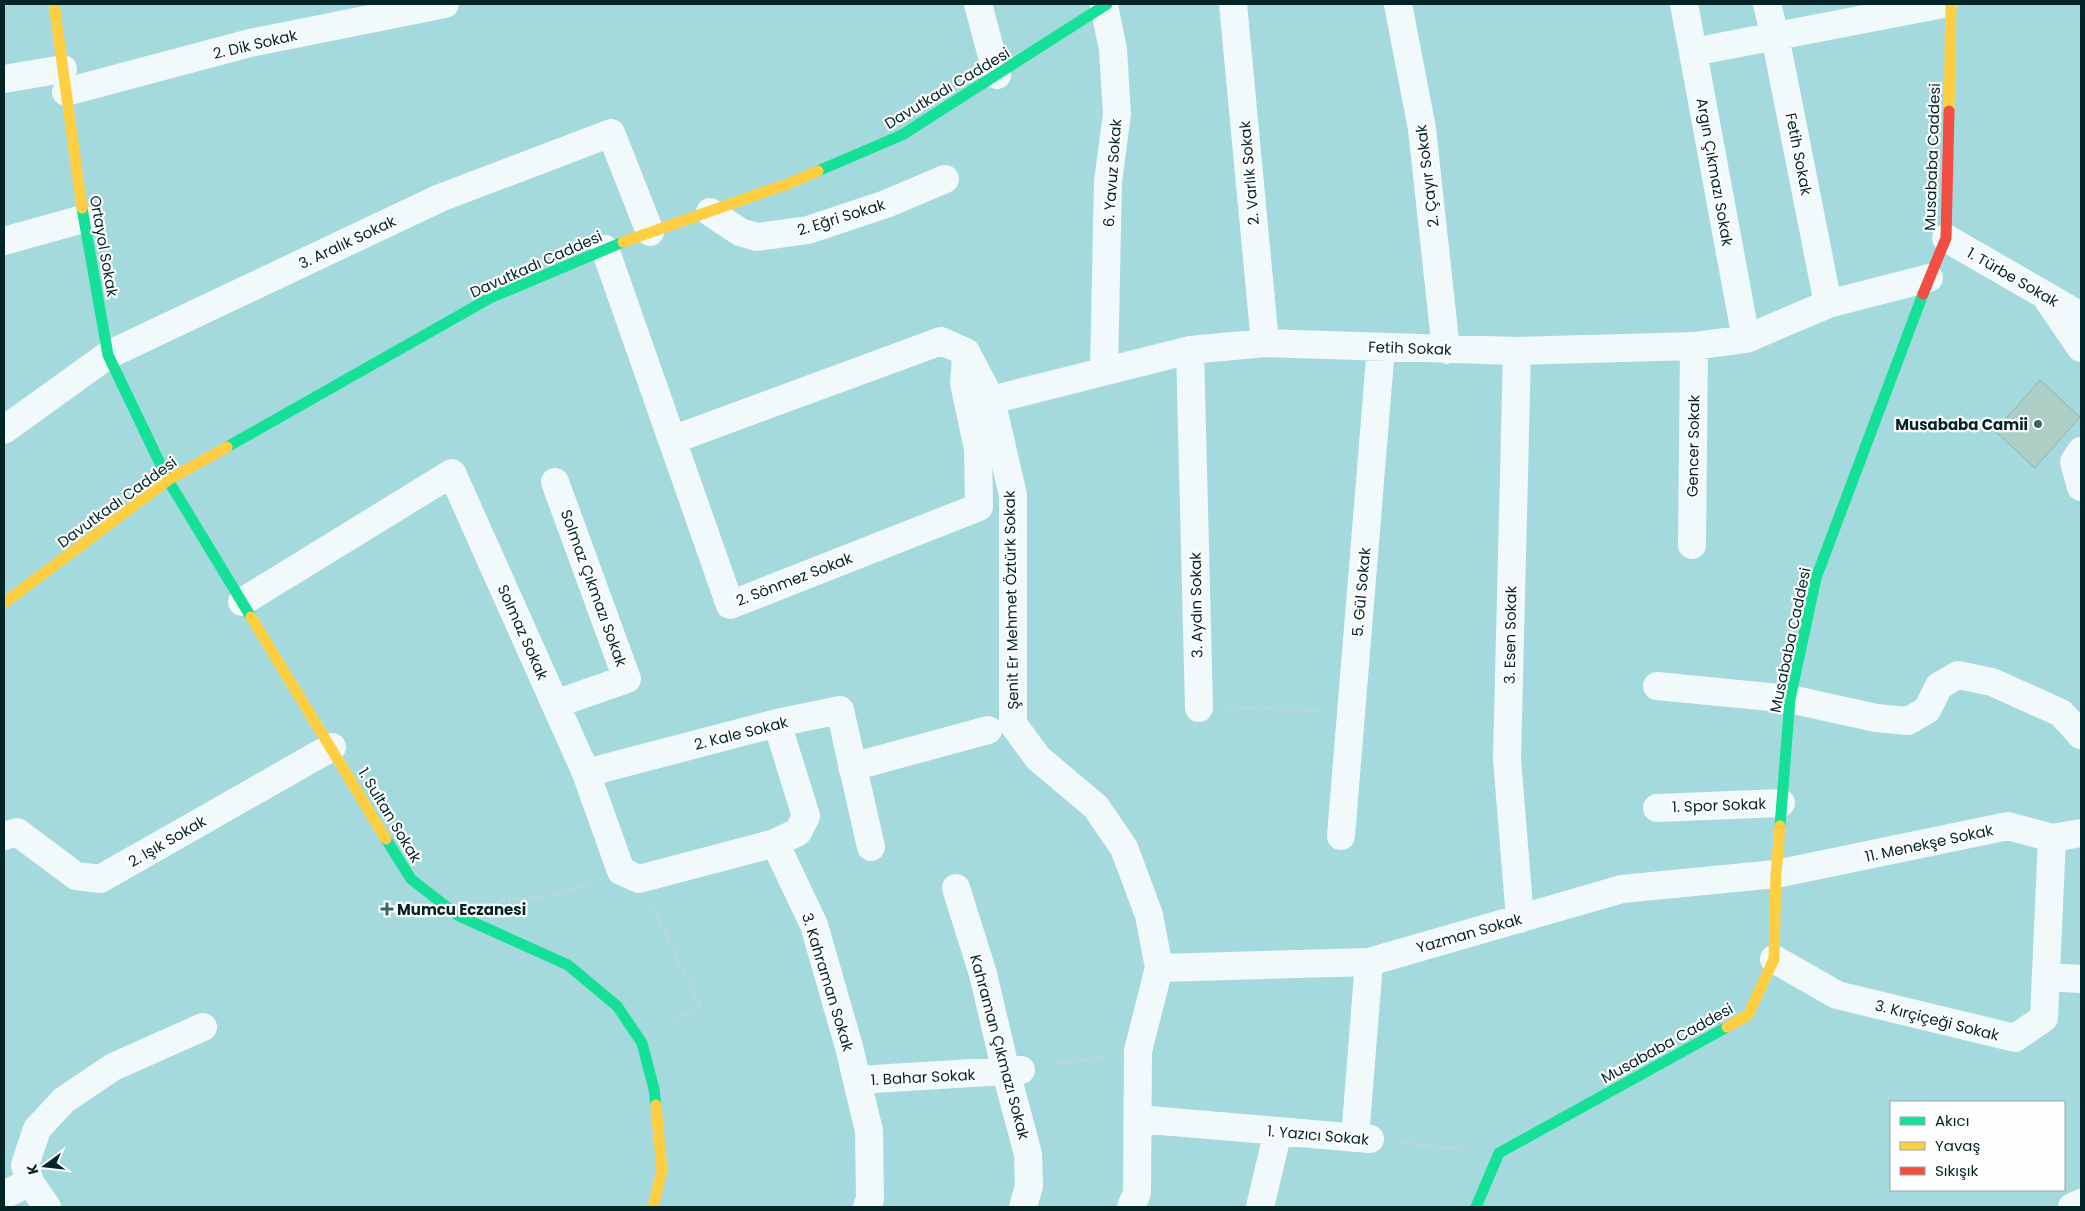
<svg xmlns="http://www.w3.org/2000/svg" width="2085" height="1211" font-family="Poppins,sans-serif">
  <style>
    .building { fill: #accec5; stroke: #92b4ab }
    .lines { fill: none; stroke-linecap: round; stroke-linejoin: round }
    .path { stroke: #c4d5d6; stroke-width: 3; stroke-dasharray: 2.5 2.5; stroke-linecap: butt }
    .street { stroke: #f1f9fa; stroke-width: 28 }
    .fast { stroke: #16e098; stroke-width: 11 }
    .slow { stroke: #ffcf43; stroke-width: 11 }
    .jam { stroke: #f24e42; stroke-width: 11 }
    .poi-dot { fill: #3c6467; stroke: #fdfdfd; stroke-width: 2 }
    .labels { text-anchor: middle; dominant-baseline: central; stroke-width: 4.5; stroke-linejoin: round; paint-order: stroke }
    .street-label { font-size: 15px; fill: #042527; stroke: #fdfdfd }
    .poi-label { font-size: 15px; font-weight: bold; fill: #042527; stroke: #fdfdfd; text-anchor: end }
  </style>
  <rect width="100%" height="100%" fill="#a4dade"/>
  <path class="building" d="M2040,380L2080,417L2035,468L1995,431Z"/>
  <g class="lines">
    <path class="path" d="M1229,708L1320,710
      M503,900C534,899 563,895 592,883
      M652,906L700,1005L668,1026
      M1051,1065L1107,1056
      M1400,1142L1466,1150"/>
    <path class="street" d="M978,4L997,75
      M1233,4L1265,343
      M1398,4L1422,129L1446,350
      M1684,4L1746,339
      M1767,4L1775,36L1828,304
      M1104,6L1113,49L1117,114L1108,181L1104,371
      M1693,52L1943,4
      M4,79L63,69
      M66,92L250,43L445,4
      M710,212L740,232L757,237L808,230L886,204L945,179
      M1946,238L2081,316
      M4,241L83,219
      M605,249L730,605L979,507L978,449L964,383L966,358
      M2048,300L2081,348
      M1190,350L1199,708
      M1517,351L1507,759L1520,919
      M991,400L1190,350L1265,343L1517,351L1694,346L1746,339L1828,304L1929,278
      M4,430L108,355L440,198L611,133L650,232
      M672,440L941,341L966,352L991,400L1013,495V724L1038,758L1096,807L1124,848L1149,915L1159,968L1138,1051L1137,1193L1131,1207
      M2081,451L2074,462L2081,487
      M1692,545L1694,346
      M242,602L452,473L586,773L621,871L639,879L775,843
      M1657,686L1790,699L1876,718L1908,721L1927,710L1939,686L1958,675L1992,682L2061,713L2081,735
      M555,704L627,679L555,482
      M777,723L806,816L798,832L775,843L814,925L849,1047L869,1131L870,1199L867,1207
      M852,767L988,730
      M586,773L777,723L840,710L871,847
      M1657,808L1781,803
      M4,836L17,832L76,876L100,879L332,747
      M1341,836L1381,347
      M956,888L983,974L1006,1072L1028,1154L1029,1186L1023,1207
      M1774,959L1837,995L2015,1038L2044,1018L2052,838
      M1159,968L1369,962L1622,889L1776,874L2008,826L2052,838L2081,833
      M2046,977L2081,979
      M857,1080L1021,1070
      M1138,1119L1370,1139
      M1355,1138L1369,962
      M30,1182L25,1165L37,1129L64,1100L113,1067L203,1027
      M4,1195L30,1182L47,1207
      M1260,1207L1278,1131
      M2072,1207L2081,1203"/>
    <path class="fast" d="M818,171L902,135L1107,4
      M82,208L108,355L168,480L251,617
      M227,447L490,298L623,242
      M1780,826L1790,699L1816,578L1923,294
      M386,839L411,879L457,915L568,965L617,1006L642,1043L654,1089L656,1105
      M1476,1207L1499,1153L1727,1027"/>
    <path class="slow" d="M54,4L82,208
      M1949,111L1951,4
      M623,242L790,183L818,171
      M4,603L168,480L227,447
      M251,617L386,839
      M1727,1027L1748,1015L1774,959L1776,874L1780,826
      M653,1207L662,1170L656,1105"/>
    <path class="jam" d="M1923,294L1946,238L1949,111"/>
  </g>
  <g class="poi-dot">
    <circle cx="2038" cy="424" r="5"/>
    <path d="M384.5 901.5h5v5h5v5h-5v5h-5v-5h-5v-5h5z"/>
  </g>
  <g class="labels">
    <g class="street-label">
      <text transform="translate(255 44) rotate(-13)">2. Dik Sokak</text>
      <text transform="translate(947 88) rotate(-31)">Davutkadı Caddesi</text>
      <text transform="translate(1799 154) rotate(79)">Fetih Sokak</text>
      <text transform="translate(1932 157) rotate(-88)">Musababa Caddesi</text>
      <text transform="translate(1715 172) rotate(80)">Argın Çıkmazı Sokak</text>
      <text transform="translate(1112 173) rotate(-86)">6. Yavuz Sokak</text>
      <text transform="translate(1249 173) rotate(-95)">2. Varlık Sokak</text>
      <text transform="translate(1427 176) rotate(-97)">2. Çayır Sokak</text>
      <text transform="translate(841 217) rotate(-17)">2. Eğri Sokak</text>
      <text transform="translate(347 242) rotate(-25)">3. Aralık Sokak</text>
      <text transform="translate(104 246) rotate(80)">Ortayol Sokak</text>
      <text transform="translate(536 264) rotate(-24)">Davutkadı Caddesi</text>
      <text transform="translate(2013 277) rotate(30)">1. Türbe Sokak</text>
      <text transform="translate(1410 348) rotate(2)">Fetih Sokak</text>
      <text transform="translate(1693 446) rotate(-89)">Gencer Sokak</text>
      <text transform="translate(117 502) rotate(-36)">Davutkadı Caddesi</text>
      <text transform="translate(794 579) rotate(-21)">2. Sönmez Sokak</text>
      <text transform="translate(594 588) rotate(70)">Solmaz Çıkmazı Sokak</text>
      <text transform="translate(1361 592) rotate(-85)">5. Gül Sokak</text>
      <text transform="translate(1011 600) rotate(-91)">Şenit Er Mehmet Öztürk Sokak</text>
      <text transform="translate(1196 605) rotate(-91)">3. Aydın Sokak</text>
      <text transform="translate(523 632) rotate(66)">Solmaz Sokak</text>
      <text transform="translate(1510 635) rotate(-89)">3. Esen Sokak</text>
      <text transform="translate(1790 640) rotate(-78)">Musababa Caddesi</text>
      <text transform="translate(741 733) rotate(-14)">2. Kale Sokak</text>
      <text transform="translate(1719 805) rotate(-2)">1. Spor Sokak</text>
      <text transform="translate(390 815) rotate(59)">1. Sultan Sokak</text>
      <text transform="translate(167 841) rotate(-30)">2. Işık Sokak</text>
      <text transform="translate(1929 843) rotate(-12)">11. Menekşe Sokak</text>
      <text transform="translate(1469 933) rotate(-16)">Yazman Sokak</text>
      <text transform="translate(828 982) rotate(73)">3. Kahraman Sokak</text>
      <text transform="translate(1937 1020) rotate(14)">3. Kırçiçeği Sokak</text>
      <text transform="translate(1667 1043) rotate(-29)">Musababa Caddesi</text>
      <text transform="translate(1000 1047) rotate(75)">Kahraman Çıkmazı Sokak</text>
      <text transform="translate(923 1077) rotate(-3)">1. Bahar Sokak</text>
      <text transform="translate(1318 1135) rotate(5)">1. Yazıcı Sokak</text>
    </g>
    <g class="poi-label">
      <text x="2028" y="424">Musababa Camii</text>
      <text x="397" y="909" text-anchor="start">Mumcu Eczanesi</text>
    </g>
  </g>
  <rect width="2085" height="1211" fill="none" stroke="#042527" stroke-width="10"/>
  <rect x="1890" y="1101" width="175" height="90" fill="#fdfdfd" stroke="#99a7a7"/>
  <rect x="1900" y="1117" width="25" height="8" fill="#16e098" stroke="#99a7a7"/>
  <text x="1935" y="1126" font-size="15" fill="#042527">Akıcı</text>
  <rect x="1900" y="1142" width="25" height="8" fill="#ffcf43" stroke="#99a7a7"/>
  <text x="1935" y="1151" font-size="15" fill="#042527">Yavaş</text>
  <rect x="1900" y="1167" width="25" height="8" fill="#f24e42" stroke="#99a7a7"/>
  <text x="1935" y="1176" font-size="15" fill="#042527">Sıkışık</text>
  <g transform="translate(45 1166) rotate(255)" stroke="#fdfdfd" stroke-width="4" paint-order="stroke">
  <path d="M0-4L9 19L0 12L-9 19Z" fill="#042527"/>
  <text y="-8" font-size="14" font-weight="bold" text-anchor="middle" fill="#042527">K</text>
  </g>
</svg>
